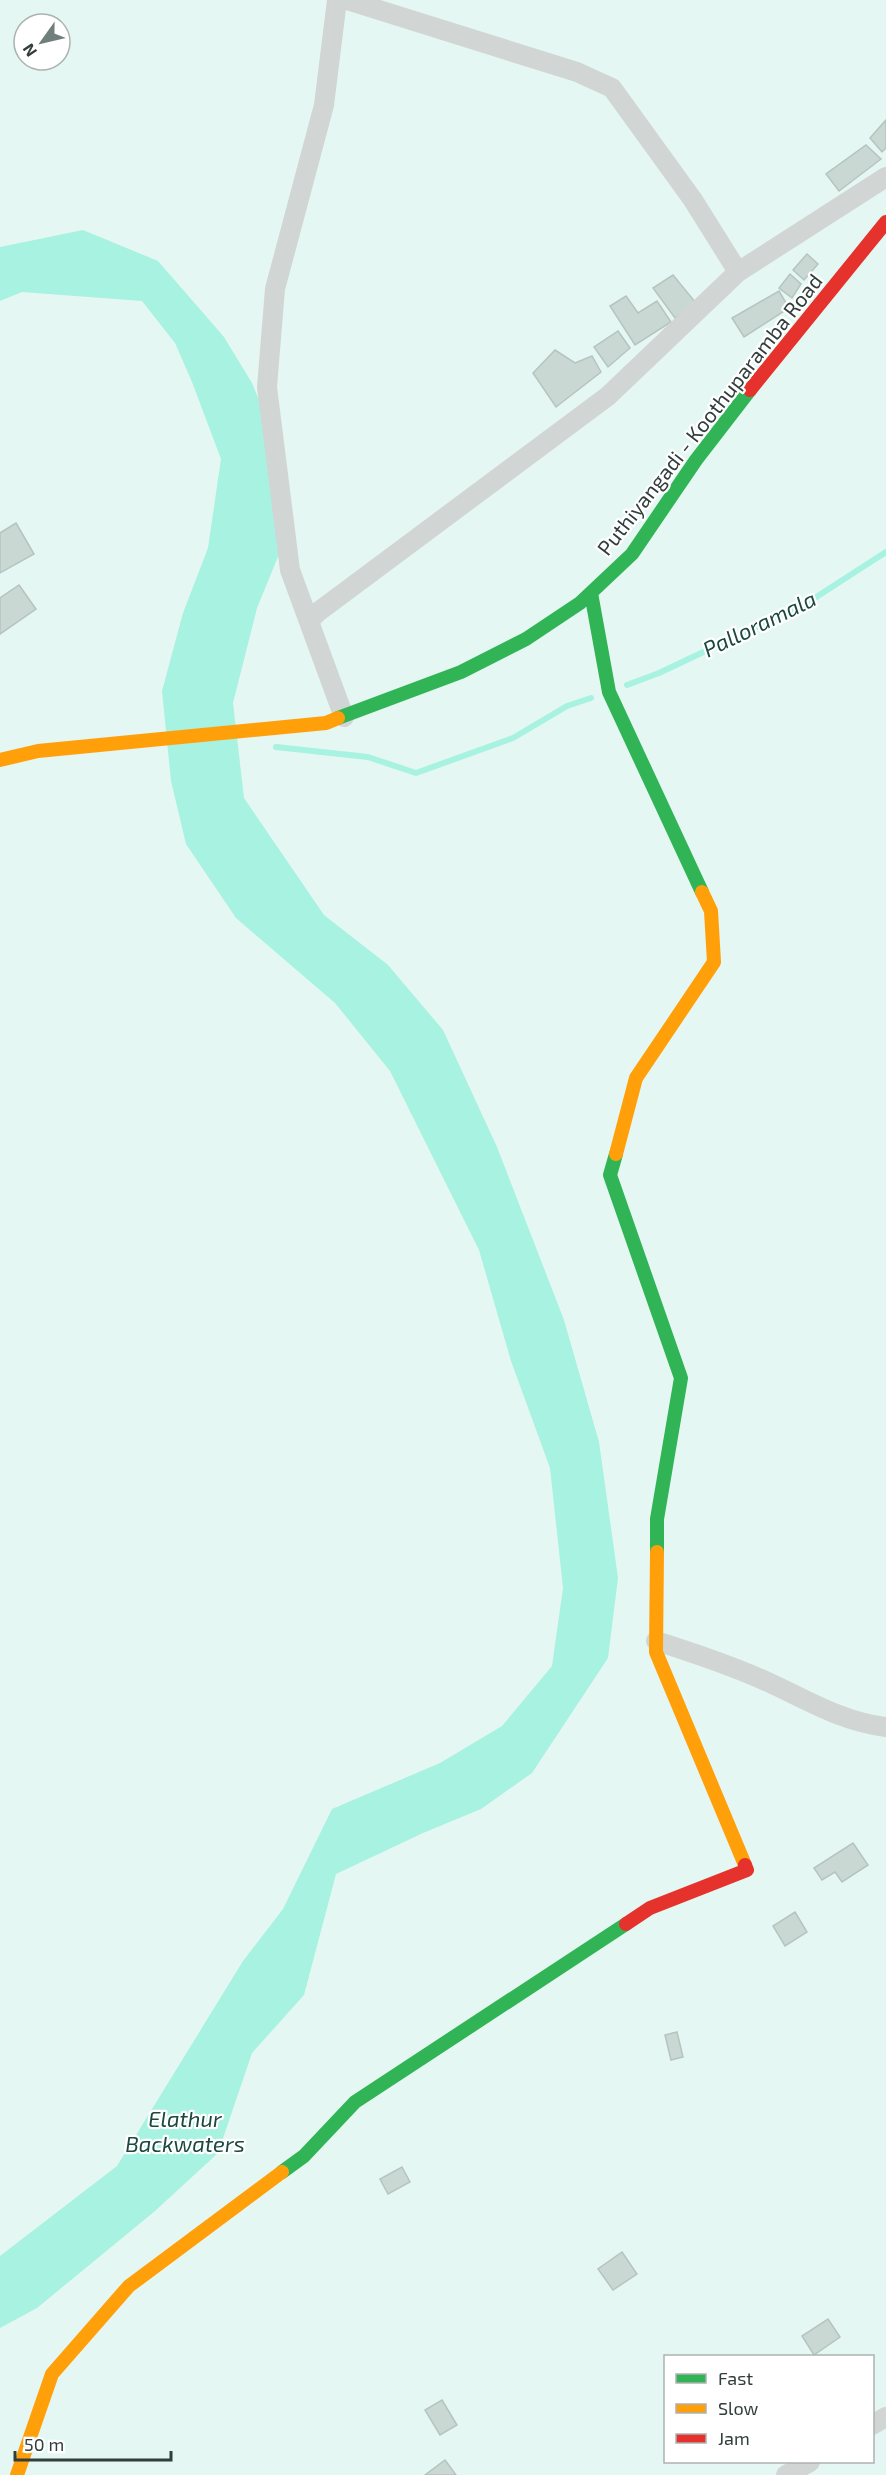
<svg xmlns="http://www.w3.org/2000/svg" width="886" height="2475" font-family="'Exo 2',sans-serif">
  <style>
    .water { fill: #a7f2e1 }
    .lines { fill: none; stroke-linecap: round; stroke-linejoin: round }
    .stream { stroke: #a7f2e1; stroke-width: 6 }
    .building { fill: #cad8d4; stroke: #b6c4c0; stroke-width: 1.5 }
    .street { stroke: #d1d6d5; stroke-width: 20 }
    .fast { stroke: #30b455; stroke-width: 14 }
    .slow { stroke: #ff9f0a; stroke-width: 14 }
    .jam { stroke: #e5322d; stroke-width: 14 }
    .labels { text-anchor: middle; dominant-baseline: central; stroke-width: 4.5; stroke-linejoin: round; paint-order: stroke }
    .street-label { font-size: 21px; fill: #313e3b; stroke: #fff }
    .water-label { font-size: 22px; font-style: italic; fill: #1b483f; stroke: #fff }
  </style>
  <rect width="100%" height="100%" fill="#e5f7f2"/>
  <path class="water" d="M83,230L158,261L224,337L252,383L275,439L284,542L257,608L233,703L244,798L324,915L388,965L443,1030L497,1147L564,1320L599,1442L618,1578L608,1658L532,1773L481,1809L423,1833L336,1874L304,1995L252,2053L218,2153L155,2211L37,2308L0,2328V2256L117,2166L243,1961L283,1909L332,1809L440,1763L502,1726L552,1666L563,1588L550,1468L511,1361L479,1250L390,1071L335,1003L236,918L186,844L171,781L162,691L183,613L208,548L221,459L192,382L175,343L142,301L22,292L0,301V247Z"/>
  <g class="lines">
    <path class="stream" d="M627,685L659,673L807,603L886,552
      M276,747L368,757L416,773L513,738L567,706L591,698"/>
  </g>
  <path class="building" d="M886,120V148L882,152L870,138Z
    M866,145L881,159L839,191L826,174Z
    M807,254L818,264L804,280L793,270Z
    M790,274L801,284L792,298L779,288Z
    M673,275L696,303L675,318L653,288Z
    M779,291L789,308L744,337L732,318Z
    M626,296L638,313L657,301L671,322L635,345L610,306Z
    M618,331L630,348L608,367L594,347Z
    M555,350L575,363L592,356L601,372L556,407L533,373Z
    M16,523L34,554L0,573V533Z
    M19,585L36,609L0,634V598Z
    M853,1843L868,1865L842,1882L835,1872L822,1880L814,1868Z
    M795,1912L807,1932L785,1946L773,1926Z
    M677,2032L683,2057L671,2060L665,2035Z
    M402,2167L410,2182L388,2194L380,2179Z
    M622,2252L637,2274L613,2290L598,2269Z
    M828,2319L840,2337L814,2355L802,2336Z
    M442,2400L457,2425L440,2435L425,2410Z
    M445,2460L456,2475H425Z"/>
  <g class="lines">
    <path class="street" d="M337,0L324,105L275,289L267,387L290,570L344,717
      M347,0L577,72L612,88L693,200L738,272
      M309,621L318,612L608,396L738,272L886,177
      M656,1641C694,1653 733,1666 770,1683C809,1701 843,1722 886,1727
      M872,2425L886,2417
      M786,2475L810,2462"/>
    <path class="fast" d="M591,593L609,692L702,892
      M338,718L461,672L526,639L580,603L632,554L696,460L750,390
      M616,1154L610,1175L681,1378L657,1519V1552
      M282,2172L304,2156L355,2102L626,1924"/>
    <path class="slow" d="M0,760L38,751L326,723L338,718
      M616,1154L636,1078L714,962L711,911L702,892
      M657,1552L656,1652L745,1865
      M17,2475L52,2374L129,2286L282,2172"/>
    <path class="jam" d="M750,390L886,222
      M626,1924L650,1908L747,1870L745,1865"/>
  </g>
  <g class="labels">
    <g class="street-label">
      <text transform="translate(709 414) rotate(-52)">Puthiyangadi - Koothuparamba Road</text>
    </g>
    <g class="water-label">
      <text transform="translate(759 623) rotate(-26)">Palloramala</text>
      <text x="185" y="2118">Elathur<tspan x="185" dy="25">Backwaters</tspan></text>
    </g>
  </g>
  <rect x="664" y="2355" width="210" height="108" fill="#ffffff" stroke="#adb2b1" stroke-width="1.5"/>
  <rect x="676" y="2374" width="30" height="9" fill="#30b455" stroke="#adb2b1" stroke-width="1.5"/>
  <text x="718" y="2385" font-size="18" fill="#313e3b">Fast</text>
  <rect x="676" y="2404" width="30" height="9" fill="#ff9f0a" stroke="#adb2b1" stroke-width="1.5"/>
  <text x="718" y="2415" font-size="18" fill="#313e3b">Slow</text>
  <rect x="676" y="2434" width="30" height="9" fill="#e5322d" stroke="#adb2b1" stroke-width="1.5"/>
  <text x="718" y="2445" font-size="18" fill="#313e3b">Jam</text>
  <g transform="translate(42 42) rotate(236)"><circle r="28" fill="#ffffff" stroke="#adb2b1" stroke-width="1.5"/>
  <path d="M0-4.5L10 22L0 15L-10 22Z" fill="#707f7b"/>
  <text y="-9" font-size="16" font-weight="bold" text-anchor="middle" fill="#313e3b">N</text>
  </g>
  <path d="M15 2451v9h156v-9" fill="none" stroke="#313e3b" stroke-width="3"/>
  <text x="24" y="2451" font-size="18" fill="#313e3b" stroke="#ffffff" stroke-width="4.5" paint-order="stroke">50 m</text>
</svg>
